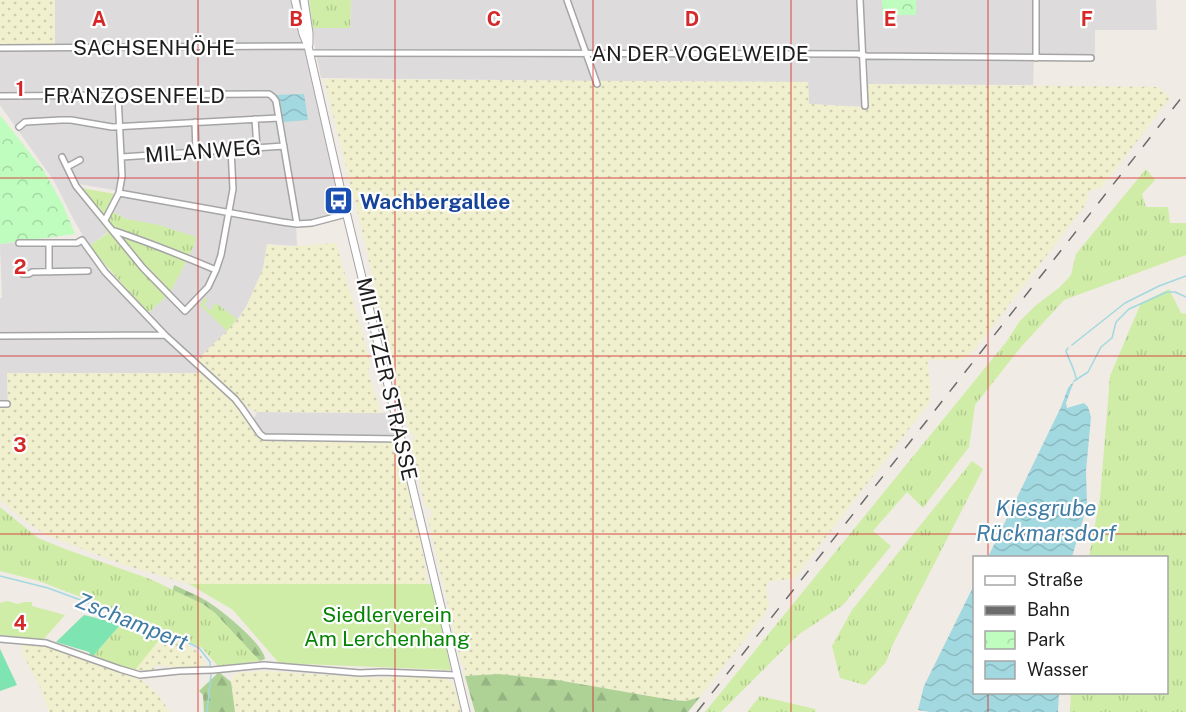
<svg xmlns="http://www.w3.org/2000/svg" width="1186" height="712" font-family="'Public Sans',sans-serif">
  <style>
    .residential { fill: #dddbdb }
    .farmland { fill: url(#farmland-dots) }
    .grass { fill: url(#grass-tufts) }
    .forest { fill: url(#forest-firs) }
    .park { fill: url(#park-crowns) }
    .garden { fill: #d0eda7 }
    .pitch { fill: #7de4b2 }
    .water { fill: url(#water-waves) }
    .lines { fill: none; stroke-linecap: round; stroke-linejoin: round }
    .stream { stroke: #a2d8e0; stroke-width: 1.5 }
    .minor-casing { stroke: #a5a5a5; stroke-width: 8 }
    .tertiary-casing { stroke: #a5a5a5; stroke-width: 9 }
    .minor { stroke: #fff; stroke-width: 5 }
    .tertiary { stroke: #fff; stroke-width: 7 }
    .rail { stroke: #6c6c6c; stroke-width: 1.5; stroke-dasharray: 12 12; stroke-linecap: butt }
    .grid { fill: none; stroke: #d62828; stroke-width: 1.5; stroke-opacity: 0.55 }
    .labels { text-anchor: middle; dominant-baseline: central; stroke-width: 4.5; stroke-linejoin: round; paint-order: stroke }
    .street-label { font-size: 21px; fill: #1e1e1e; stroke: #fff }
    .transit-label { font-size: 21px; font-weight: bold; fill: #164399; stroke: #fff; text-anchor: start }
    .park-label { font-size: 21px; fill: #078405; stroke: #fff }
    .water-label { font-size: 22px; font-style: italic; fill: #407ca4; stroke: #fff }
    .grid-label { font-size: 20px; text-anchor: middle; font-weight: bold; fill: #d62828; stroke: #fff; stroke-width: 4.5; stroke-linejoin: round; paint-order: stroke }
  </style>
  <defs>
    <pattern id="farmland-dots" width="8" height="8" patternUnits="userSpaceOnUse" patternTransform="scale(1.5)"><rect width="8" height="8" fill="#f0efce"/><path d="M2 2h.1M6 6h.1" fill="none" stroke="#cdccb0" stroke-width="1.8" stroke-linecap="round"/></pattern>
    <pattern id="grass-tufts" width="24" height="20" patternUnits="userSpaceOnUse" patternTransform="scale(1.5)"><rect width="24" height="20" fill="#d0eda7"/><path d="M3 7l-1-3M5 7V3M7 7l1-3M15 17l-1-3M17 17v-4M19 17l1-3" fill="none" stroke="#b2cb8f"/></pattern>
    <pattern id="forest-firs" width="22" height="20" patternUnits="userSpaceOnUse" patternTransform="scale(1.5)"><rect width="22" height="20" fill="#aed296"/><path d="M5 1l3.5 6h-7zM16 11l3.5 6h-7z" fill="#95b481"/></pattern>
    <pattern id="park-crowns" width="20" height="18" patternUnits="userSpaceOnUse" patternTransform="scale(1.5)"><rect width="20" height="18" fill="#bffdbe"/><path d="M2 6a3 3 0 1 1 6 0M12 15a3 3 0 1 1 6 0" fill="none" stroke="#a4d8a3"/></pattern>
    <pattern id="water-waves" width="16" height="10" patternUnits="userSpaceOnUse" patternTransform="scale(1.5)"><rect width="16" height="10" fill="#a2d8e0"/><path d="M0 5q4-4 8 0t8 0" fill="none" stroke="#8bb9c0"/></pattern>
  </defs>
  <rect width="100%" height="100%" fill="#f0ebe4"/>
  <path class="residential" d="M55,0H291L302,38L333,170L339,207L337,212L322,218L296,223L297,246L267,244L263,269L246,307L238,319L227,331L197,360L148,313L170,293L194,246L196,237L159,226L126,219L113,212L119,191L73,183L108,232L89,246L75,222L54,181L0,105V100L3,98L98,95L0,93V50H55Z
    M351,0H564L593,81L321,78L315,48L313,28H350Z
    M571,0H858L862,107L809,104L808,82L598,81Z
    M863,0H1156L1157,30H1095V59H1034L1033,85L868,84L867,55L864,53Z
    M18,242L45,245L83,244L102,271L205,373H7L8,402H0V298H2L0,244Z
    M257,412L392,413L398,437L263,435L253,421Z"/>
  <path class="farmland" d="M0,0H55V45H0Z
    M324,79L808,82L809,104L865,107L868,84L1159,87L1170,98L1101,188L1089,191L1086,204L976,348L966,357L961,359L953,360L927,359L931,389L929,403L797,575L792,579L769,581L766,588L769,605L766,612L700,697L686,701L672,700L465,676V669L461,662L428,518L432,516L430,508L425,507L411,442L414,439V434L409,433L405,416L407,414L406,410L402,408L380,315L383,313L381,308H379L363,234Z
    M336,243L370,361L368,371L381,413L257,412L245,406L197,360L227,331L238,319L246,307L263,269L267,244L277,246H297Z
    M7,373H203L240,409L263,441L391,443L396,445L400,450L413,511L411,514L412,518L416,519L425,564V567L427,585L189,584L124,565L44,534L20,517L0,500V408L8,407Z
    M160,639L178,642L195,650L202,657L205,666L179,668L155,665L153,671L135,670Z
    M22,642L45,645L117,669L145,682L158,695L170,712H49L41,689L23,655Z
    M265,671L371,678L416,676L446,679L453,683L461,712H235L231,682L235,673Z"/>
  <path class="grass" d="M309,0H351L350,28H313Z
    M1146,169L1155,180L1142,194L1146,207H1168L1170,223H1186V255L1064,300L1021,347L975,405L969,447L923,508L907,492L873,531L891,546L843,605L798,635L721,712H705L1007,341L1019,322L1035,306L1060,287L1071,275L1076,254Z
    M81,188L115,194L105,215L101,213Z
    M113,212L126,219L159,225L196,237L194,246L170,293L148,313L89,246L108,233L103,225Z
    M1169,289L1181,313L1186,314V712H1070L1071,693L1166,692V558L1089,557L1100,498L1110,376L1141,303Z
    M205,298L208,299L204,305L210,311L216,303L237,319L227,331L200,305Z
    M972,461L983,469L893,644L886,662L865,685L840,678L832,646L852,610Z
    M0,507L38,538L65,549L150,579L203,604L223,620L260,661L218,666L202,648L168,632L91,601L39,581L0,571Z
    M121,624L160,639L135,670L92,657Z
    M760,696L815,709L816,712H747Z"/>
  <path class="forest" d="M174,585C184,590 195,594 205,600C219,608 264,644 265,659L260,661L216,614L203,604L173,590Z
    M219,672L231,682L235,712H204L203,695L199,691Z
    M499,674L557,680L672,700L686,701L700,697L688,712H475L465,676Z"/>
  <path class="park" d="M882,0H916V15H882Z
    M0,115L44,171L63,205L75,234L0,244Z"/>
  <path class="garden" d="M189,584H432L451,670L279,663L233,610Z
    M7,601L18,604L24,602H32V606L65,615L43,640L0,635V603Z"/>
  <path class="pitch" d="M84,615L121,624L92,657L89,652L56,642Z
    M0,649L17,685L0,691Z"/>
  <path class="water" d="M304,94L308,120L283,122L280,100L275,95Z
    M1074,381L1066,403L1067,408L1084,403L1088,407L1091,417L1086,471L1087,506L1072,557H988L1061,407L1068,388Z
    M974,585V692L1059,693L1058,712H930L918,710L924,686Z"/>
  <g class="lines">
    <path class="stream" d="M1072,345L1125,303L1159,286L1186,276
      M1068,348L1066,351C1069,360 1074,368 1076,378
      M1074,381L1088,372L1101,347L1112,338L1116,322L1129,309L1167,292H1175L1186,297
      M0,576L48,588L121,615L177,637L199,648L210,662L211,674L207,712"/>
    <defs>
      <path id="minor" d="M567,0L597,84
        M860,0L865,106
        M1036,0V58
        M0,48L308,46
        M310,53L858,54L866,56L1091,58
        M0,96L269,94L273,97L276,101L297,224L312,223L346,214
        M255,119L257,148
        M195,122L196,152
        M19,127L25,122L61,120H71L112,127L279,118
        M62,157L76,186L143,268L185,311L208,287L216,270L221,255L233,189L231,149
        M122,157L284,146
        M67,167L80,160
        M119,193L282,222L297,224
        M105,220L119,193L122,176L118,95
        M115,231C150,243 183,256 216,270
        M19,243H77L82,240L105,272L165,335L235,399L242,408L260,434L264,437L401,439
        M49,243V272
        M23,274H29L32,272L88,271
        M0,336L165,335
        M0,404H7
        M0,639L46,643L120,669L140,675L179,671L213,670L264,665L360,673L382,672L456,675"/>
      <path id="tertiary" d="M295,0L303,34L308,46L341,191L401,439L466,712
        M304,0L309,33V44"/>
    </defs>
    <use href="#minor" class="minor-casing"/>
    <use href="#tertiary" class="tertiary-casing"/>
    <use href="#minor" class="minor"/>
    <use href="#tertiary" class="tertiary"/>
    <path class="rail" d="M697,712L1186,92"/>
  </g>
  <path class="grid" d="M198,0V712M395,0V712M593,0V712M791,0V712M988,0V558M0,178H1186M0,356H1186M0,534H1186M988,692V712"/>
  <defs>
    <symbol id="bus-square" viewBox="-11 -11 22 22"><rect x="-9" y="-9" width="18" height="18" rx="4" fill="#1a4fb4" stroke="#fff"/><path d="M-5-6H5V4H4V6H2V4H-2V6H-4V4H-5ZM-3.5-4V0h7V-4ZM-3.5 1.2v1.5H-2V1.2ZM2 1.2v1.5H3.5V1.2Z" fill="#fff"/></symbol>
  </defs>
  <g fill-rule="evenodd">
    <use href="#bus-square" x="322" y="184" width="33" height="33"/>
  </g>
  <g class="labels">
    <g class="street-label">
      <text x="154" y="47">SACHSENHÖHE</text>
      <text x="700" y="53">AN DER VOGELWEIDE</text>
      <text x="134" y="95">FRANZOSENFELD</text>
      <text transform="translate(203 151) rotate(-4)">MILANWEG</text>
      <text transform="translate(387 379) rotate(77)">MILTITZER STRASSE</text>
    </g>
    <g class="transit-label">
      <text x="360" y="201">Wachbergallee</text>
    </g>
    <g class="park-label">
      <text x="387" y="614">Siedlerverein<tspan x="387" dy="24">Am Lerchenhang</tspan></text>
    </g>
    <g class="water-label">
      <text x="1046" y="508">Kiesgrube<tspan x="1046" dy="25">Rückmarsdorf</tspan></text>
      <text transform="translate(132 621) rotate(22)">Zschampert</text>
    </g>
  </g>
  <g class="grid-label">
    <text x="99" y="26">A</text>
    <text x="296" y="26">B</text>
    <text x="494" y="26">C</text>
    <text x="692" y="26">D</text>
    <text x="890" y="26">E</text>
    <text x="1087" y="26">F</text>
    <text x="20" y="96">1</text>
    <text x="20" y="274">2</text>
    <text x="20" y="452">3</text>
    <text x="20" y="630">4</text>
  </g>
  <rect x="973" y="556" width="195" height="138" fill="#ffffff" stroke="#a5a5a5" stroke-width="1.5"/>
  <rect x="985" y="576" width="30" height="9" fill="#ffffff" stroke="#a5a5a5" stroke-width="1.5"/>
  <text x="1027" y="586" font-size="18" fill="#1e1e1e">Straße</text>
  <rect x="985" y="606" width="30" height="9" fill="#6c6c6c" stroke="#a5a5a5" stroke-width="1.5"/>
  <text x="1027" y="616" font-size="18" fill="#1e1e1e">Bahn</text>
  <rect x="985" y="631" width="30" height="18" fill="url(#park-crowns)" stroke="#a5a5a5" stroke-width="1.5"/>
  <text x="1027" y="646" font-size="18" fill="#1e1e1e">Park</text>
  <rect x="985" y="661" width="30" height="18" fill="url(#water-waves)" stroke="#a5a5a5" stroke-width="1.5"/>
  <text x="1027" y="676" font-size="18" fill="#1e1e1e">Wasser</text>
</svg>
